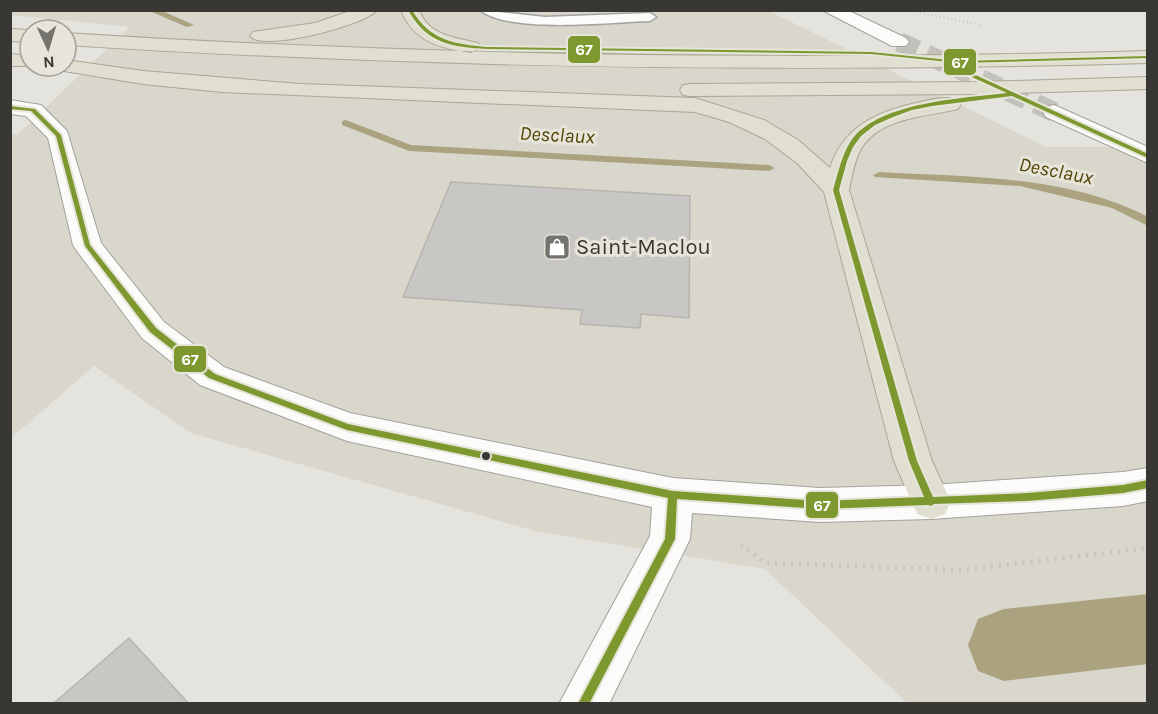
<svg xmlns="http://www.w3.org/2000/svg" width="1158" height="714" font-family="Karla,sans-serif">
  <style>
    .built { fill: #d9d7cb }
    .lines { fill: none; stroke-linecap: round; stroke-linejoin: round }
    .stream { fill: #aba380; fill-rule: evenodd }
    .canal { fill: #aba380; fill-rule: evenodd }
    .building { fill: #c8c7c3; stroke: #b5b4af; stroke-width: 1.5 }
    .tertiary-tunnel { stroke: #c2c1bb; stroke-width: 20; stroke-dasharray: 20 10; stroke-linecap: butt }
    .service-casing { stroke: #a2a19d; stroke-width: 3 }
    .minor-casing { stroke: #a2a19d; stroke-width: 2 }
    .tertiary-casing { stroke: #a2a19d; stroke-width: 2 }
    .trunk-casing { stroke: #aaa795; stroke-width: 2 }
    .path-far1 { stroke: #c4c4c1; stroke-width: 2; stroke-dasharray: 1 3; stroke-linecap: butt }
    .path { stroke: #c4c4c1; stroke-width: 4.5; stroke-dasharray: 2 6; stroke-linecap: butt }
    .service { fill: #fbfbfa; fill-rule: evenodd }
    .minor { fill: #fbfbfa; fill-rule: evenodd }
    .tertiary { fill: #fbfbfa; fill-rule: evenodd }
    .trunk { fill: #e1dfd2; fill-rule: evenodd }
    .bus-1-casing { stroke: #e7e5da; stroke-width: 4 }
    .bus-1 { fill: #7c982e; fill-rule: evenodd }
    .bus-dot { fill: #383733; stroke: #e7e5da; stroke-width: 2 }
    .labels { text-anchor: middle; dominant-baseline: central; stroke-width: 6; stroke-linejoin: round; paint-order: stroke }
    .far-water-label { font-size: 20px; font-style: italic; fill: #524607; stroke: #e7e5da }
    .poi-label { font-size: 22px; fill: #383733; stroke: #e7e5da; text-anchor: start }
    .line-badge { stroke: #e7e5da; stroke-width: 2 }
    .badge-label { font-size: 16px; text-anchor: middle; font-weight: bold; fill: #fff }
  </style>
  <rect width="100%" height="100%" fill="#e4e3dd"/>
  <path class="built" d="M11,11H769L1046,147H1147V703H907L765,569L535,531L191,433L94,366L11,438V134L17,135L130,27L11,15Z"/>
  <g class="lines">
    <path class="stream" d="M147,10H160L194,25L187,27Z
      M346,120L411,145L769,165L775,168L769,171L409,151L342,125V121Z
      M879,172C968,177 1067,175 1148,217V226L1112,208L1020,186L875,177L873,175Z"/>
    <path class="canal" d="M1148,594V664L1004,681L978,671L968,645L978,619L1004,609Z"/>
  </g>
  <path class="building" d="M451,182L690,196L689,318L641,314L640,328L580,324L582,310L403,297Z
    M129,638L189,704H53Z"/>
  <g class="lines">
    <path class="tertiary-tunnel" d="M899,42L1054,112"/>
    <defs>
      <path id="service" d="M480,10L545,17L650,13L656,17L650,21C611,22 510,34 480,10Z"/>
      <path id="minor" d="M10,100L41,105L67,131L101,243L164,322L224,367L350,413L673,478L820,488L931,485L945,490L951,502L945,514L931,519L820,522L692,513L690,539L609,704H559L650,536L652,507L347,441L200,385L142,338L77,251L73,245L48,138L26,116L10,114Z"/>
      <path id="tertiary" d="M822,10H847L906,38L909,42L906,46H892Z
        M1054,105L1148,147V163L1046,117L1043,112L1046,107Z
        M1148,468V501L1123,506L931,519L917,514L911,502L917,490L931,485L1123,472Z"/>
      <path id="trunk" d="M353,10H377C364,26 261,52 250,36L253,32L315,23Z
        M401,10H419C429,36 454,37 478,43L481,47L471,53C441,48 413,42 401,10Z
        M10,29L30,30V42L10,41Z
        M66,33C427,56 786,61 1148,51V63C786,73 427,68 66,45Z
        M10,54L30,56V66H37H10Z
        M66,60L143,71L300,84L695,98L764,120L798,140L830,168C843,127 876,112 916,103C929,100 944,96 958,99L961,104L958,109C926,117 880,117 861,149C854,161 852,177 849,190L932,461L951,502L945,514L931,519L917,514L894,461L824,192L797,163L765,139L729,122L695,112L222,92L143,84L58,70L55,66H66Z
        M1148,77V89L978,94L691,96L683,95L680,90L683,85L691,84L978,82Z"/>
    </defs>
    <use href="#service" class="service-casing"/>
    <use href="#minor" class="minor-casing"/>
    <use href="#tertiary" class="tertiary-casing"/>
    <use href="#trunk" class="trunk-casing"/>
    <path class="path-far1" d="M916,12L980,25"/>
    <path class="path" d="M741,545L766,563L962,570L1148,548"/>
    <use href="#service" class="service"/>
    <use href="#minor" class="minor"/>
    <use href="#tertiary" class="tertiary"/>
    <use href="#trunk" class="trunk"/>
    <defs>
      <path id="bus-1" d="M408,10H412C430,41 455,44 487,47L871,52L959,61L1148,56V58L959,63L871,54L487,49C452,47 427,44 408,10Z
        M965,72H969L1148,154V158L1012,96L932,106L912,110L893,117L875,125L861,136L853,147L847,161L839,190L917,461L933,497L1027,493L1123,485L1148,480V488L1123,493L1027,501L934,504L931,506L928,505L820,509L677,499L675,539L589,704H578L665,539L668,498L347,430L209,378L150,332L85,246L56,136L31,111L10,109V106L35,109L61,135L90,245L156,328L215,374L348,424L673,491L820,501L924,497L909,461L833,190C838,173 842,153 853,138C882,102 964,98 1007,93L965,74Z"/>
    </defs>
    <use href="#bus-1" class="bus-1-casing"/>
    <use href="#bus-1" class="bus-1"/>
  </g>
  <defs>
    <symbol id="shop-square" viewBox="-11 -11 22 22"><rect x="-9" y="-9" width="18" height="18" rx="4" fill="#74736e" stroke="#e7e5da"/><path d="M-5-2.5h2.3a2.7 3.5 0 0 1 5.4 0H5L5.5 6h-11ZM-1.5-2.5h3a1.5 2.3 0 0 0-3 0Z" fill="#fff"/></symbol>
  </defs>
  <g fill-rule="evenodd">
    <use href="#shop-square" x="542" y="232" width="30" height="30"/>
  </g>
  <circle class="bus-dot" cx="486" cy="456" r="5"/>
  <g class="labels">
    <g class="far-water-label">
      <text transform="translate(557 135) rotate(3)">Desclaux</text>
      <text transform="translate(1056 171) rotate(11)">Desclaux</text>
    </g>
    <g class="poi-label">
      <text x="576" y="247">Saint-Maclou</text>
    </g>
  </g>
  <g class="line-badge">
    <rect x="567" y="35" width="34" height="29" rx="6" fill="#7c982e"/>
    <rect x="943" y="48" width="34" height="28" rx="6" fill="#7c982e"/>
    <rect x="173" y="345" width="34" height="28" rx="6" fill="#7c982e"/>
    <rect x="805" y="491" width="34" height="28" rx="6" fill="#7c982e"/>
  </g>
  <g class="badge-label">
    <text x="584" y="55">67</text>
    <text x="960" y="68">67</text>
    <text x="190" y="365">67</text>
    <text x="822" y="511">67</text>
  </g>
  <rect width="1158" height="714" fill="none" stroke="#383733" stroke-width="24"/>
  <g transform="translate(48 48) rotate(176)"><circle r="28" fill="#e7e5da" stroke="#a19f97" stroke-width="1.5"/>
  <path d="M0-4.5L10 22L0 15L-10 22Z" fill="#74736e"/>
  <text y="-9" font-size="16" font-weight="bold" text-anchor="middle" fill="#383733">N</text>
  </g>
</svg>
